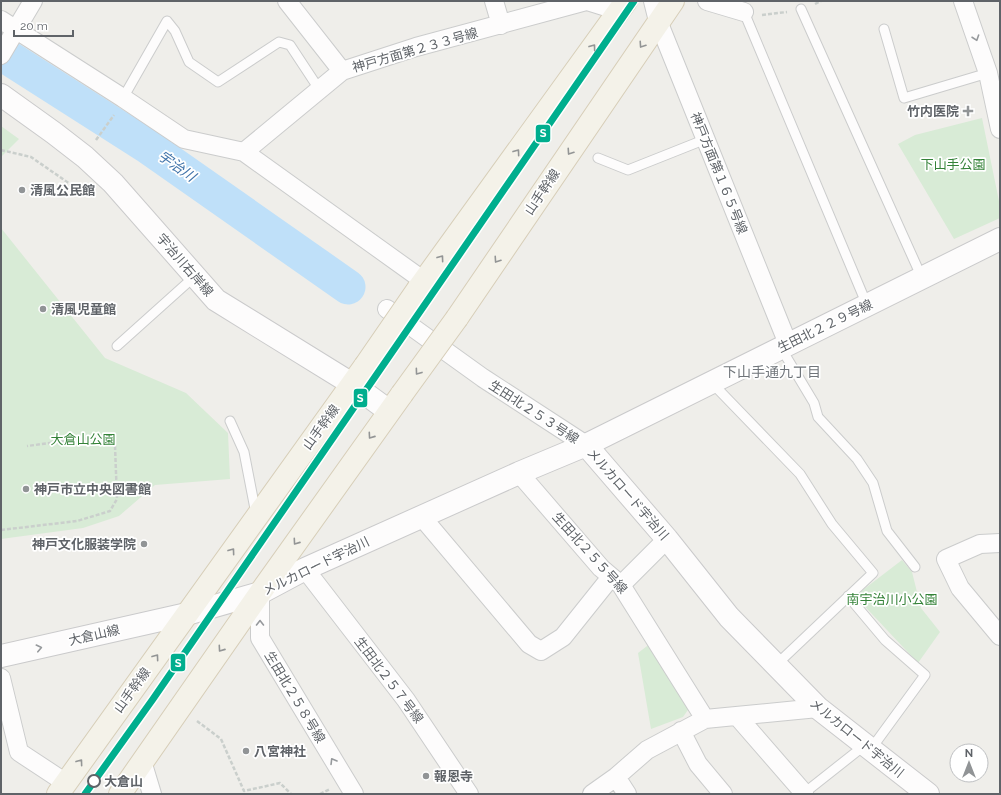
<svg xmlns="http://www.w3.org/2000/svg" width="1001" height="795" font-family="Raleway,'Noto Sans JP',sans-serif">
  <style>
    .green { fill: #d8ebd6 }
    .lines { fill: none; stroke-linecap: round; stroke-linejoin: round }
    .river { stroke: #bfe0f9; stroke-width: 35 }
    .lane-casing { stroke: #cbcccc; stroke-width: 11 }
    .street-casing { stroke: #cbcccc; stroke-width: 20 }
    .secondary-casing { stroke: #cacacb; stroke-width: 24 }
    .primary-casing { stroke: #d7ceb8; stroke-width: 24 }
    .path { stroke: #cacfcc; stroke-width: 2.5; stroke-dasharray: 4 2; stroke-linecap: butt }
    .lane { stroke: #fdfcfc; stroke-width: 9 }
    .street { stroke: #fdfcfc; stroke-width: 18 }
    .secondary { stroke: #fdfcfc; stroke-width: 22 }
    .primary { stroke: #f4f2e9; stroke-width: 22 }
    .primary-bridge-casing { stroke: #d7ceb8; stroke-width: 24; stroke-linecap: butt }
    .primary-bridge { stroke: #f4f2e9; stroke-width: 22 }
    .metro-1-casing { stroke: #fff; stroke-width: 10 }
    .metro-1 { stroke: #00ae8e; stroke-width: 7 }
    .oneway { stroke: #96999c }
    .oneway2 { stroke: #939595 }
    .poi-dot { fill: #919496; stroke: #fff; stroke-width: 1.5 }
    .stop-dot { fill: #fff; stroke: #5f6368; stroke-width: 2 }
    .labels { text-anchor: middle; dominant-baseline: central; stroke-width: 3.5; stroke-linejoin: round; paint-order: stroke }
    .street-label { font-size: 13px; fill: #5f6368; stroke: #fff }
    .poi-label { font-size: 13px; font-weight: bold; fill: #5f6368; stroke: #fff; text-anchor: start }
    .park-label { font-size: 13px; fill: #348238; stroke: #fff }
    .stop-label { font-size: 13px; font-weight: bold; fill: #5f6368; stroke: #fff; text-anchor: start }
    .water-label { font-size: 14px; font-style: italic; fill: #4174aa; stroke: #fff }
    .neighbourhood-label { font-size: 14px; fill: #70757a; stroke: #fff }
    .line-badge { stroke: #fff; stroke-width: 1.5 }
    .badge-label { font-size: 11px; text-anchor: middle; font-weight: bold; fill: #fff }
  </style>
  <rect width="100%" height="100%" fill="#efeeea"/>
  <path class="green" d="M982,118L1000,206V218L954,239L898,144L915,135Z
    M1,126L19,139L1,157Z
    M1,228L105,358L186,393L228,433L230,479L155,485L119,516L83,528L1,539Z
    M902,560L912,572L921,608L940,632L918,663L855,596Z
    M651,643L690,707L683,717L651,729L638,653Z"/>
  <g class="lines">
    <path class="river" d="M1,53L147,146L348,287"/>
    <defs>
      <path id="lane" d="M801,9L922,278
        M744,12L867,305
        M884,29L904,98L988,73
        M123,98L167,21L175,31L189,62L218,82L279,42L290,45L319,89
        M598,158L628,170L706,139
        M117,346L195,276
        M781,348L814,403L818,417L857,459L873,483L887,531L915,567
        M712,383L800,474L832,524L873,573L776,665
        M230,421L244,452L256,514
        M848,596L885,640L925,675L871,749
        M803,794L865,745"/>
      <path id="street" d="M287,1L342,71
        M494,1L501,25
        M587,1L619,11
        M653,1L658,21L788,344
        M707,1L744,12
        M963,1L988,73L1000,129
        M1,20L123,98L184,139L244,152L424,281
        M1,55L33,1
        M244,152L342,71L416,47L586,1
        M387,309L483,378L586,445
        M519,473L601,568L621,585L705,719
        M421,516L529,644L541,651L563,637L611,577
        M1000,543L980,544L946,559L960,588L1000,636
        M305,569L406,700L469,794
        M621,585L667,539
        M260,593V638L354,794
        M1,678L19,752L66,783
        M737,716L804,793
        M681,731L698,764L723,794
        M142,761L152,794
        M616,777L627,794
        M592,794L616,777L647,750L705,719L818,708"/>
      <path id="secondary" d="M1,95L54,133L85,157L113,183L216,300L352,384L389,411
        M586,445L667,539L729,617L818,708L928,794
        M1,656L187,614L260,593L305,569L519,473L586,445L1000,239"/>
      <path id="primary" d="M418,289L626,1
        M457,318L673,1
        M58,794L365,366
        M120,794L260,593L402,394"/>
    </defs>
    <use href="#lane" class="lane-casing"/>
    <use href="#street" class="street-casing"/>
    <use href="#secondary" class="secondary-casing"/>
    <use href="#primary" class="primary-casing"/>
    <path class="path" d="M815,4L821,1
      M762,15L787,12
      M96,140L114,115
      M1,150L31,157L86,195L93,192
      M1,530L77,521L110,511L117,499L115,446L106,436L27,446
      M197,721L221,739L244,791L280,783L291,794
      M320,794L330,789"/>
    <use href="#lane" class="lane"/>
    <use href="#street" class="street"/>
    <use href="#secondary" class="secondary"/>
    <use href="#primary" class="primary"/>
    <defs>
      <path id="primary-bridge" d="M365,366L418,289
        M402,394L457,318"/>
    </defs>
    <use href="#primary-bridge" class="primary-bridge-casing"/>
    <use href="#primary-bridge" class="primary-bridge"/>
    <defs>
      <path id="metro-1" d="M85,794L153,699L634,1"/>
    </defs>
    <use href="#metro-1" class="metro-1-casing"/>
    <use href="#metro-1" class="metro-1"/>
  </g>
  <defs><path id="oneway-chevron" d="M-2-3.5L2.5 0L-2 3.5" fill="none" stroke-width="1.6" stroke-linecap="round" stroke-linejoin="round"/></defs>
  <g class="oneway">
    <use href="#oneway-chevron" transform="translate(976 38) rotate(71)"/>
    <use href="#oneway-chevron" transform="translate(260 623) rotate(-90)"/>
    <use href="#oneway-chevron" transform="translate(39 648) rotate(-13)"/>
    <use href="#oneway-chevron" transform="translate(333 761) rotate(-121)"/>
  </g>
  <g class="oneway2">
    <use href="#oneway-chevron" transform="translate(642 45) rotate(124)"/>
    <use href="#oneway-chevron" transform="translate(593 47) rotate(-54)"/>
    <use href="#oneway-chevron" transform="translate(517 152) rotate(-54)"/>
    <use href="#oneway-chevron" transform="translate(570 152) rotate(124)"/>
    <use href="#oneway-chevron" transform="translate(441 258) rotate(-54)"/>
    <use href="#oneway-chevron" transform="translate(497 260) rotate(124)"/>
    <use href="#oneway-chevron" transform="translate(418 372) rotate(126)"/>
    <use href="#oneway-chevron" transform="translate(371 436) rotate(125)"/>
    <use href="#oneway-chevron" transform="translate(296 542) rotate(125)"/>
    <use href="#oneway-chevron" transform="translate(232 551) rotate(-54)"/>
    <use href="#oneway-chevron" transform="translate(221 649) rotate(125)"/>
    <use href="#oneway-chevron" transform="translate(156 657) rotate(-54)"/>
    <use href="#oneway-chevron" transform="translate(80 762) rotate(-54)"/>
  </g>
  <g class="poi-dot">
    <path d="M966 105h4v4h4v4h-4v4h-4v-4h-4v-4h4z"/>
    <circle cx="22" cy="190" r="4"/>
    <circle cx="43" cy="309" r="4"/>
    <circle cx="26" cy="489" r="4"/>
    <circle cx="144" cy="544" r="4"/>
    <circle cx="246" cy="751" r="4"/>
    <circle cx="426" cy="776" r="4"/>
  </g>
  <circle class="stop-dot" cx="94" cy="781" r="6"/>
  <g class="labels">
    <g class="street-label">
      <text transform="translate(415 50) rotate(-16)">神戸方面第２３３号線</text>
      <text transform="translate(719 173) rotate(68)">神戸方面第１６５号線</text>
      <text transform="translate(542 192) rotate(-56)">山手幹線</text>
      <text transform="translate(185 265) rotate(49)">宇治川右岸線</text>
      <text transform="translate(825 326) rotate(-26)">生田北２２９号線</text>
      <text transform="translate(534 412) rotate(33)">生田北２５３号線</text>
      <text transform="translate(321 427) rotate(-54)">山手幹線</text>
      <text transform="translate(628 494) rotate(49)">メルカロード宇治川</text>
      <text transform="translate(590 553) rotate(48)">生田北２５５号線</text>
      <text transform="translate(316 566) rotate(-26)">メルカロード宇治川</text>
      <text transform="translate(94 635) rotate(-13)">大倉山線</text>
      <text transform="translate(389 680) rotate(53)">生田北２５７号線</text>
      <text transform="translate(132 690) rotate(-54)">山手幹線</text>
      <text transform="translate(295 697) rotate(59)">生田北２５８号線</text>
      <text transform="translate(857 738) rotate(39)">メルカロード宇治川</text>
    </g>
    <g class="poi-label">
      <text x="959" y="111" text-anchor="end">竹内医院</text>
      <text x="30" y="190">清風公民館</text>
      <text x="51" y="309">清風児童館</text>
      <text x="34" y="489">神戸市立中央図書館</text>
      <text x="136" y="544" text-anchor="end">神戸文化服装学院</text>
      <text x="254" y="751">八宮神社</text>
      <text x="434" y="776">報恩寺</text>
    </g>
    <g class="park-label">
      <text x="953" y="164">下山手公園</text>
      <text x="83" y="439">大倉山公園</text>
      <text x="892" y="599">南宇治川小公園</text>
    </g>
    <g class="stop-label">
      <text x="104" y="781">大倉山</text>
    </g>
    <g class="water-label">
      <text transform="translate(177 166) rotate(35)">宇治川</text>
    </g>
    <g class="neighbourhood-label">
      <text x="772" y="372">下山手通九丁目</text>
    </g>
  </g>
  <g class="line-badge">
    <rect x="535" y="124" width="16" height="19" rx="4" fill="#00ae8e"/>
    <rect x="353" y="388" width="15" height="20" rx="4" fill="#00ae8e"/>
    <rect x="170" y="653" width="16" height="19" rx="4" fill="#00ae8e"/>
  </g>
  <g class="badge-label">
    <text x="543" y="137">S</text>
    <text x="360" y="402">S</text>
    <text x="178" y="667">S</text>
  </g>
  <rect width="1001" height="795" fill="none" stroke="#5f6368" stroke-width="4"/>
  <g transform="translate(969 763)"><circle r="19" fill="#ffffff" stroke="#bfc1c3"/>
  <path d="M0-3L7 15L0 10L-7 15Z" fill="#919496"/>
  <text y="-6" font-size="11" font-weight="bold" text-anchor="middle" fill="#5f6368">N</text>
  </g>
  <path d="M14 30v6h59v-6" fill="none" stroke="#5f6368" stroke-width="2"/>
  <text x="20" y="30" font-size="12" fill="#5f6368" stroke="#ffffff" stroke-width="3" paint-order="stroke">20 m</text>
</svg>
